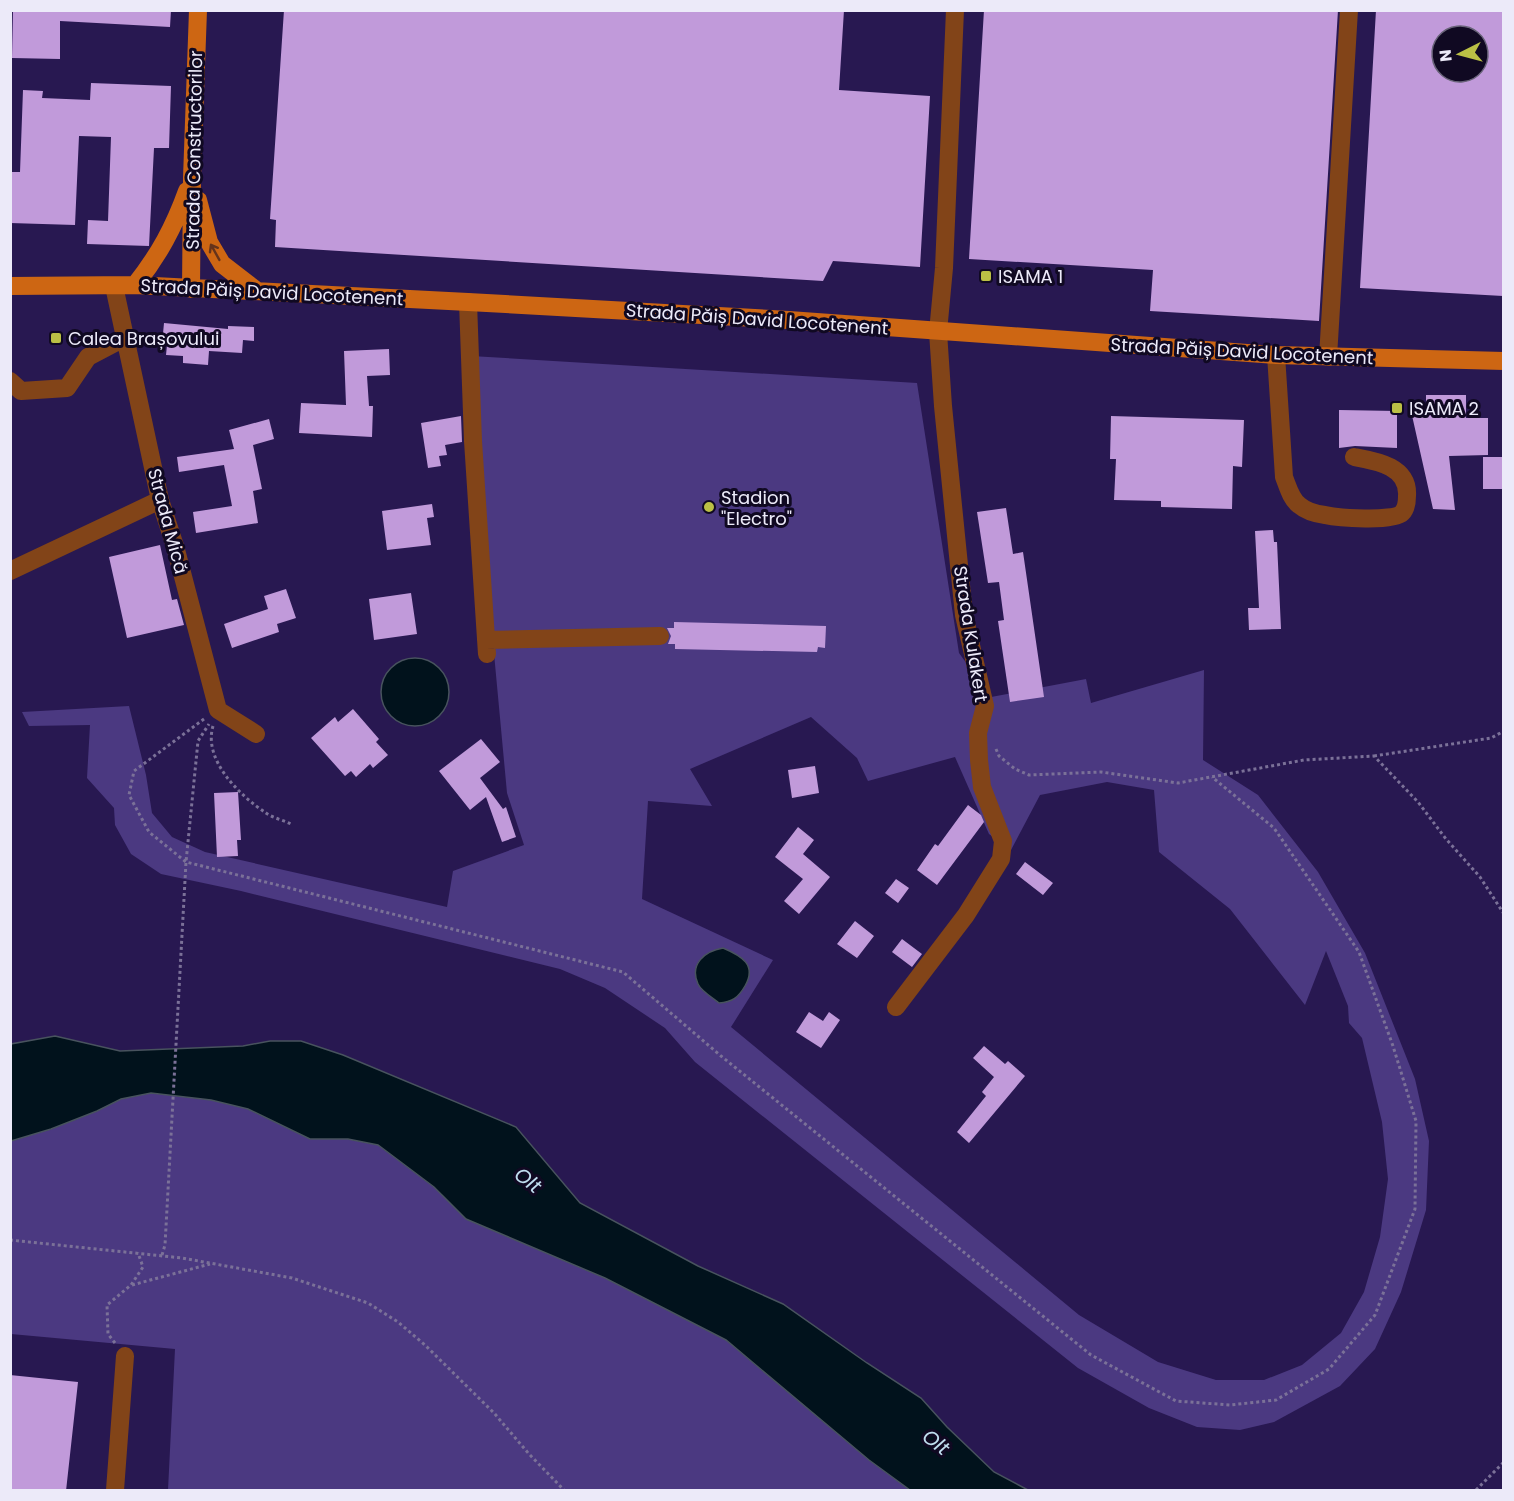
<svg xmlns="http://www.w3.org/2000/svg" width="1514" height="1501" font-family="Poppins,sans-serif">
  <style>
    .green { fill: #4b3981; fill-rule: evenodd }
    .water { fill: #01121c; stroke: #48535e; stroke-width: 1.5 }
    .building { fill: #c19ada; fill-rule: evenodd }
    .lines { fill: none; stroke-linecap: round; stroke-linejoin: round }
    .path { stroke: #7b7198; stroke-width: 3; stroke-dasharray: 3 3; stroke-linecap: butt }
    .minor { stroke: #824418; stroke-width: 18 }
    .major { stroke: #cd6613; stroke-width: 18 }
    .oneway { stroke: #65331b }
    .poi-dot { fill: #bbc045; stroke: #100922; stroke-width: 2 }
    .labels { text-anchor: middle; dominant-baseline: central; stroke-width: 6; stroke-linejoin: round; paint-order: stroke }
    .street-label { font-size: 18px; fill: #eceaf9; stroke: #100922 }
    .poi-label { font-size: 18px; fill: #eceaf9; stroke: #100922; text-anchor: start }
    .water-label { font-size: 20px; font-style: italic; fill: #bfddee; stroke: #100922 }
  </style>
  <rect width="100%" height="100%" fill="#281851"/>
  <path class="green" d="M471,356L917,383L959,653L991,697L1086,679L1091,703L1204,670L1203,760L1258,795L1318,872L1365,953L1415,1079L1429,1141L1426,1210L1401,1292L1375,1349L1340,1386L1274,1422L1240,1430L1197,1427L1149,1408L1078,1368L695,1062L665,1028L605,988L560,969L241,891L161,874L131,854L115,825L114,808L87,778L90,725L29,726L22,712L129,706L146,775L152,813L172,837L205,852L447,907L453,871L524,845L507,793L492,632ZM811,717L857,758L868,781L955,757L989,834L1011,850L1040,795L1107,782L1154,790L1159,852L1230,909L1305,1005L1326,951L1348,1006L1349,1023L1362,1038L1382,1122L1388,1179L1380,1237L1364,1292L1341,1333L1302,1365L1264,1380H1216L1158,1362L1079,1315L731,1027L773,960L642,899L648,801L712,806L690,769Z
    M151,1093L211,1100L248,1109L310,1139H348L378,1145L434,1187L466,1219L605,1278L726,1340L869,1460L910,1490H168L175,1349L11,1334V1141L51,1129L97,1111L121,1099Z"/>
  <path class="water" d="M381 692a34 34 0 1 1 68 0a34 34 0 1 1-68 0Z
    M723,948C742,956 757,965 745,986C738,998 732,1002 719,1003C713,998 701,991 698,984C689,964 705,951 723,948Z
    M55,1036L120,1051L243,1046L270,1041H301L343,1055L516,1127L580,1203L698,1266L783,1304L867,1363L921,1398L947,1427L994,1472L1028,1490H910L869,1460L726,1340L605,1278L466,1219L434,1187L378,1145L348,1139H310L248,1109L211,1100L151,1093L121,1099L97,1111L51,1129L11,1141V1044Z"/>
  <path class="building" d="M13,10H171L170,27L60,21V59L12,58Z
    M284,10H844L839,90L930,96L920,267L833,261L823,281L275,247L276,220L270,219Z
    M984,10H1338L1319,321L1150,311L1153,270L969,259Z
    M1376,10H1503V296L1360,288ZM1442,36H1478V72H1442Z
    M91,83L171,86L169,148H154L149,246L87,244L88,220L108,221L111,137L79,136L75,225L10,223V172H20L23,90L43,91L42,98L90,100Z
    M164,323L228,329V326L254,327V341L243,340L242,353L209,351L208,365L183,363V356L166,355L167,345L162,344Z
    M389,349L390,375L367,376L369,406H373L372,437L299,433L301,403L346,405L344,351Z
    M1426,395H1466V418H1488V455L1449,456L1455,510L1433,509L1411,411H1426Z
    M1339,410L1397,411V448L1355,446L1339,448Z
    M461,416L462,442L445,445L447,455L439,456L441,466L428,468L421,423Z
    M1111,416L1244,420L1242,467L1233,466L1232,509L1161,507V501L1114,500L1116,459H1110Z
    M269,419L274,439L253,445L262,489L253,491L258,523L196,533L193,512L232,506L224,465L179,472L177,457L234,449L229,430Z
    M1483,457H1503V489H1483Z
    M432,504L434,517L427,518L431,545L387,550L382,511Z
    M1006,508L1013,554L1023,552L1044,697L1010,702L998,621L1004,620L999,582L988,583L977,512Z
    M1273,530L1274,542H1277L1281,629L1249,630L1248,608H1259L1255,531Z
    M160,545L172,600L177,599L184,625L127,638L109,557Z
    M286,589L296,618L277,624L279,632L232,648L224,624L268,609L264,596Z
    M411,593L417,634L374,640L369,599Z
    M674,622L826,626L825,648L818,647L817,652L675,649V644H668L671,636L667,628H674Z
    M353,709L379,739L376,742L388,755L373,768L370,764L356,777L351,771L345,776L311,738L335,717L338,722Z
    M481,739L500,762L480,778L503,809L506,807L516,837L502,842L486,797L470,810L439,771Z
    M815,766L819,793L792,798L788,770Z
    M238,792L241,840H237L238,856L217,857L214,793Z
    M968,805L981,815L984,822L937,885L917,870L935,844L938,846Z
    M798,827L814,840L803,854L830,877L799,914L784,901L803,879L775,857Z
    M1025,862L1053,883L1043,895L1016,874Z
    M896,879L909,888L898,903L885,893Z
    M855,921L874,936L857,958L837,944Z
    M902,939L922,954L912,967L892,952Z
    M809,1012L823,1021L829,1012L840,1020L821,1048L796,1032Z
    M984,1046L1005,1064L1008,1061L1025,1076L969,1143L957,1132L986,1096L982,1092L994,1077L973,1058Z
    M10,1375L78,1382L66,1491H10Z"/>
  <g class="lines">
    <path class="path" d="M204,719L134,771L129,795L149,832L186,862L623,972L721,1056L1091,1355L1176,1401L1230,1405L1276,1400L1329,1369L1375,1315L1415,1209L1416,1121L1393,1046L1359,952L1274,828L1212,777
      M213,726C203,760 239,795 266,813C273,818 283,820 291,824
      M996,749L999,756L1015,769L1029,775L1101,772L1178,783L1304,760L1374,756L1418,802L1446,839L1480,877L1504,914
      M1374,756L1491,738L1504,731
      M10,1240L182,1258L292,1278L368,1303L398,1322L425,1345L494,1413L529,1454L564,1490
      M162,1255L165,1245L186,862L198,741L209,724
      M132,1285L210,1264
      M115,1343L108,1334L107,1305L131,1285L143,1267L138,1253
      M1476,1490L1504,1462"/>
    <path class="minor" d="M114,286L160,500L175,546L218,710L256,734
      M468,302L473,441L487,654
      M1276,355L1284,477C1288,487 1291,499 1299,505C1306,511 1316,514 1325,515C1338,518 1393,522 1402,513C1406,509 1407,502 1407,496C1409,466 1376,461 1354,457
      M1328,357L1349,10
      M10,381L21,391L67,388L88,357L126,337
      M10,571L160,500
      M486,640L660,636
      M896,1007L966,915L1001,859L1003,841L982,787L979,760L978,733L985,706L964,615L943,406L938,332L944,268L955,10
      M115,1490L125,1356"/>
    <path class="major" d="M198,200L209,242L222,264L257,291
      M135,285C159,255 174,227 187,191
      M10,286L135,285L468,302L789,320L1276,355L1504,361
      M191,289L192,178L198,10"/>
  </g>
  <defs><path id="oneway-shaft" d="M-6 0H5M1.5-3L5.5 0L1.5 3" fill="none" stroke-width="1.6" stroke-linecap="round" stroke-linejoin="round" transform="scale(1.5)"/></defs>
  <use class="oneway" href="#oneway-shaft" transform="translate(215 252) rotate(-119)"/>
  <g class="poi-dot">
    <rect x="980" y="270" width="12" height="12" rx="3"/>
    <rect x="50" y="332" width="12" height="12" rx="3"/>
    <rect x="1391" y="402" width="12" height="12" rx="3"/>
    <circle cx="709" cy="507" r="6"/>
  </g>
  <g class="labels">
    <g class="street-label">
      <text transform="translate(194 150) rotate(-89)">Strada Constructorilor</text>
      <text transform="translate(272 292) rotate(3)">Strada Păiș David Locotenent</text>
      <text transform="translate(757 319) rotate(4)">Strada Păiș David Locotenent</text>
      <text transform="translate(1242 351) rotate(3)">Strada Păiș David Locotenent</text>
      <text transform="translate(168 521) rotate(75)">Strada Mică</text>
      <text transform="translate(971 634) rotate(81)">Strada Kulakert</text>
    </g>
    <g class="poi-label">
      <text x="998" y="276">ISAMA 1</text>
      <text x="68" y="338">Calea Brașovului</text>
      <text x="1409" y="408">ISAMA 2</text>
      <text x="721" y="497">Stadion<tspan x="721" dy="21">"Electro"</tspan></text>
    </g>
    <g class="water-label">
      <text transform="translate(528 1180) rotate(38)">Olt</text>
      <text transform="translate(936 1442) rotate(38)">Olt</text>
    </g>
  </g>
  <rect width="1514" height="1501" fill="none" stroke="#eceaf9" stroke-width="24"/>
  <g transform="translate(1460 54) rotate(264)"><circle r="28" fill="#100922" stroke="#686378" stroke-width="1.5"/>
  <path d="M0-4.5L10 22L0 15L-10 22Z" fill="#bbc045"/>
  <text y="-9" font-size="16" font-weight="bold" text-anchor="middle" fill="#eceaf9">N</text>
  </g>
</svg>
